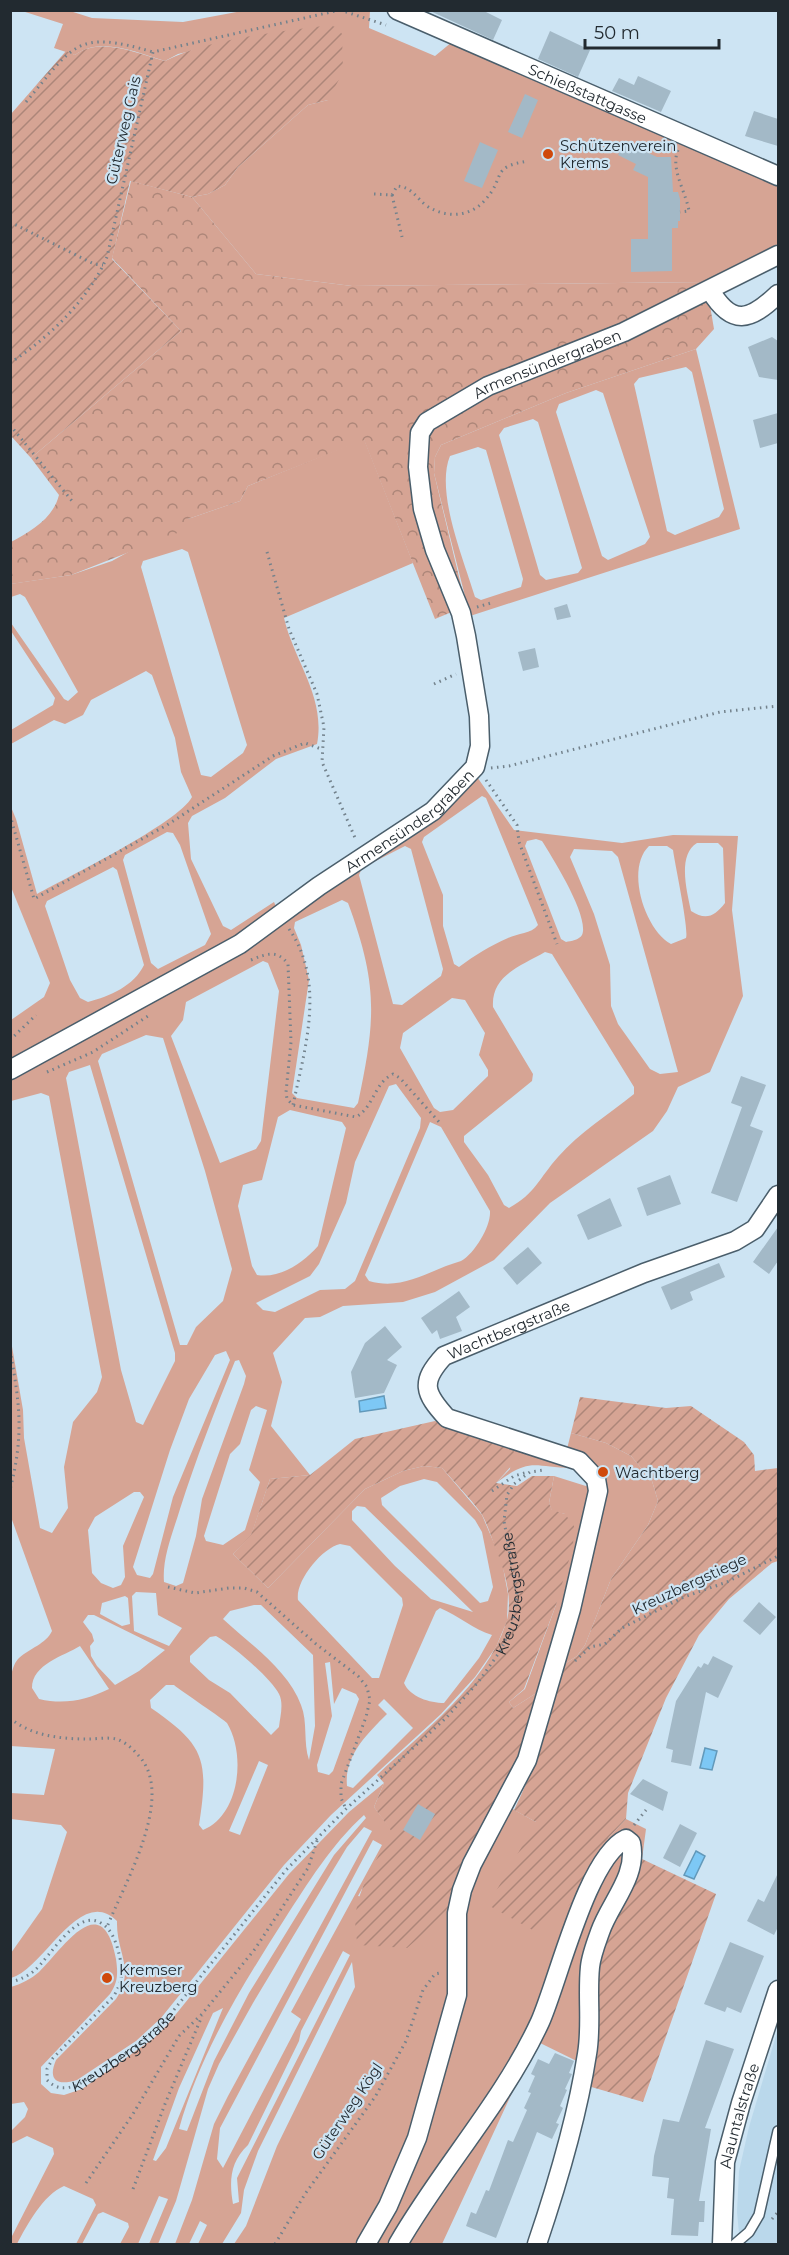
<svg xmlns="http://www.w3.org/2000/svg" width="789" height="2255" font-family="Montserrat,sans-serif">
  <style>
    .built { fill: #bad8eb }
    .green { fill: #d6a494; fill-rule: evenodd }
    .forest { fill: url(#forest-crowns) }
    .garden { fill: url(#garden-furrows) }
    .water { fill: #7dc8f5; stroke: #6299ba; stroke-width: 1.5 }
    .building { fill: #a3b9c7 }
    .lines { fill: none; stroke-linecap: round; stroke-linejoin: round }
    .lane-casing { stroke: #4a5e6b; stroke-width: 12 }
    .street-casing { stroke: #4a5e6b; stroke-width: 21 }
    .path { stroke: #73828c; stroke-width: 3; stroke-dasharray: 1.5 4.5; stroke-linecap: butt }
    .lane { stroke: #fff; stroke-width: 9 }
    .street { stroke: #fff; stroke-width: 18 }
    .poi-dot { fill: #cf490c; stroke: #cde4f3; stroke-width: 2 }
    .labels { text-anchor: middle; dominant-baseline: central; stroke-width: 4.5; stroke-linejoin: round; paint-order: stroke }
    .street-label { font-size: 15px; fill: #222a30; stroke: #cde4f3 }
    .poi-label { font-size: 15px; fill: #222a30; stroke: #cde4f3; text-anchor: start }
  </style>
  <defs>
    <pattern id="forest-crowns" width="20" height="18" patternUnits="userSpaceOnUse" patternTransform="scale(1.5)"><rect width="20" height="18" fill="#d6a494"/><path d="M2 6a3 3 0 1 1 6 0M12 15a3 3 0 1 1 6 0" fill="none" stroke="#ad8679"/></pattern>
    <pattern id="garden-furrows" width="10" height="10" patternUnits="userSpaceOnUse" patternTransform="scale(1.5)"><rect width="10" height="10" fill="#d6a494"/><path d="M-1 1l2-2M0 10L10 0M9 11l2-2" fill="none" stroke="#ad8679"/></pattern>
  </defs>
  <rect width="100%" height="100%" fill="#cde4f3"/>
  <path class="built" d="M778,2029V2244H740L737,2212L739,2171L749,2127Z"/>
  <path class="green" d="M22,11H70L92,18L183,22L242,11H370L369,28L435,56L452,42L778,185V244L706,282L352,286L256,274L192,197L208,194L225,185L238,167L308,105L328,100L250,37L178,54L165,61C138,53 100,36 75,55L54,48L63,24Z
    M696,349L740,529L470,616L434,473L435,457L441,445L566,393ZM686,367L692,372L724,509L719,517L675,535L667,531L634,384L639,378ZM596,390L603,393L650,537L645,544L608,560L602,556L556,412L559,404ZM533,419L538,422L582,568L578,573L546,580L540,575L499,435L504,428ZM478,447L486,450L523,579L521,587L481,600L475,597C464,560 435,492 450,456Z
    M364,439L413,563L284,618C294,661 326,697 317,744L276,759L225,798L192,816L188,823L191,859L223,926L231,930L274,902L277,909L236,939L11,1063V1020L44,997L50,983L11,887V807L16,819L37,894C68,877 178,823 192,797L181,772L175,738L152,675L146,671L91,700L83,715L65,724L54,720L11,744V730L53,705L55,698L11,631V623L64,699L68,701L78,692L25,597L20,594L11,597L10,584L71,575L112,561L188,519L240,501L248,486ZM182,549L188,552L247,745L243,753L211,777L201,775L141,567L143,561ZM167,832L173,833L180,845L211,934L205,945L158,969L151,963L123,860L125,855ZM113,867L117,870L144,965C134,986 110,996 88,1002L80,998L70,980L45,906L47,901Z
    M475,774L514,830L622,843L673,835L738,836L732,910L743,996L710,1072L678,1087L667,1111L653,1131L550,1203L494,1260L435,1292L403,1302L343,1306L320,1317L305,1318L273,1353L282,1382L271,1426L310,1475L270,1479L251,1536L233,1554L268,1588L365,1489L403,1471L424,1466L442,1468L482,1515L502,1562L508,1594L507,1621L496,1647L475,1677L441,1714L331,1815L284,1865L161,2018L136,2041L77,2080C58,2086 47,2081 56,2060L116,1999C136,1969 116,1953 117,1921C80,1884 45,1968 11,1978V1953L42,1909L67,1832L61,1825L11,1819V1793L44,1795L55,1749L11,1746C11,1724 4,1672 19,1658C30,1648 46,1644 52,1631L11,1517L10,1335L23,1410L24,1438L40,1528L52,1533L68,1508L64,1467L73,1422L97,1392L102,1377L49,1096L41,1093L11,1101V1074L147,999ZM482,796L486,798L538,925C531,934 518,933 508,938C490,946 475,955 459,967L454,964L443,926V895L422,842L424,837ZM536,839L542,841C552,857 590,917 582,935C579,940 571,941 566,942L561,939L525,846L527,841ZM697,843H718L723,848L725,903C715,916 706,921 691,911C687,892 677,855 697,843ZM405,846L411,849L443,969L441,976L402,1005L393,1004L359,875L362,868ZM649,846H667L673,850C675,865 689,929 686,938L671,944C645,930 625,869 649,846ZM574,849L612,851L618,857L678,1072L660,1074L650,1069L618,1024L611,1006L610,965L594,914L570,857ZM342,900L348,903C378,984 376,1019 358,1103L354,1108L297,1098L292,1093L309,980L301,945L294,928L295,922ZM545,952L552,954L634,1087V1094C609,1114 579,1133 558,1157C540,1177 535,1194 509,1208L504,1205L488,1175L464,1142V1136L532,1081L533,1074L493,1007C491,975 521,966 545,952ZM263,961L268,963L279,991L261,1141L256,1149L220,1163L171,1036L183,1020L186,1002ZM452,998L465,1000L485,1033L479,1055L488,1070V1076L453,1110L440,1112L434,1108L400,1048L403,1033ZM146,1035L163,1038L205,1171L232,1269L223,1301L196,1327L187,1345H180L98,1061L102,1054ZM90,1065L175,1353V1361L143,1425L136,1422L121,1370L66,1078L69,1072ZM396,1084L421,1118L420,1128L355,1281L345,1289L320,1290L275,1312L263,1310L256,1303L310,1276L319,1264L346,1203L355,1162L389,1086ZM290,1110L342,1122L346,1128L318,1246C303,1263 280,1279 257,1275L252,1266L238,1206L243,1185L262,1180L278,1117ZM430,1122L441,1127L490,1211C491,1226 475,1253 461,1261C429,1270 404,1291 369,1281L365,1275ZM226,1351L230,1360L173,1497L153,1574L150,1578L137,1575L133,1567L170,1450L189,1399L215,1355ZM239,1360L246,1376L244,1384L202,1499L196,1536L183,1583L176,1586L164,1582C162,1558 173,1532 180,1509C196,1459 215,1410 235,1361ZM256,1406L267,1410L249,1470L260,1482L245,1530L223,1545L206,1541L204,1536L230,1454L240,1444L251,1410ZM424,1479L437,1482L475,1520L482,1532L493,1587L488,1601L480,1603L382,1505L381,1498L400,1486ZM134,1492H140L144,1497L123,1546L125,1577L121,1585L113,1588L101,1583L92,1573L88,1530L95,1517ZM357,1506L365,1507L473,1612L431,1599L395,1566L352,1520V1511ZM340,1544L350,1546L402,1598L403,1605L379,1678H372L298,1600C295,1581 322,1548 340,1544ZM136,1592L156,1593L158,1615L182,1628L169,1646L134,1631L132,1596ZM125,1596L128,1598L130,1624L122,1626L100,1614L102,1603ZM254,1605H261L313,1655L315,1726L309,1760C303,1742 308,1722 301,1705C288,1670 250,1644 223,1619L230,1611ZM440,1608C459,1616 473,1629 492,1635L479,1658L444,1703C430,1703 410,1697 404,1683L436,1611ZM88,1615H94L165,1650L139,1671L115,1685L97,1666L91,1656L90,1646L94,1641L92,1634L83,1622ZM216,1636C232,1645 271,1678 279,1694C284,1704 280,1717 279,1727L271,1735L230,1693L209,1680L190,1662V1656L210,1637ZM80,1646L109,1689C86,1700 65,1705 39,1699L32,1688C32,1664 64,1656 80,1646ZM330,1662L334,1704L342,1688L356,1694L359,1699L333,1771L329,1775L318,1772L317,1765L332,1716L325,1663ZM166,1685H174C181,1691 225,1720 227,1723C246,1754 240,1815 203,1830L199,1825C209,1760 205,1745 151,1708L150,1700ZM384,1699L413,1728L353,1788L347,1786C344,1756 367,1734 387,1714L378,1705ZM259,1761L268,1765L240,1835L229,1831Z
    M571,1433L606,1443L631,1456L652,1481L658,1501L648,1525L611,1579L585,1645L577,1656L563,1665L600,1473C592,1458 583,1454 567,1449Z
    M512,1444L572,1468C534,1468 532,1456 496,1483L510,1469Z
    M554,1476L589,1487L593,1492L541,1690L513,1708L509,1702L525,1689L556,1605L565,1514L552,1511L549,1503Z
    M384,1783L374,1807L393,1832L358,1896L448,1913C456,1872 477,1838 498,1801L536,1822L593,1863L609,1837L626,1819L646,1829L642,1859L635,1870L593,2069L536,2041L442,2244H234L246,2226L277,2146L355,1987L352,1962L258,2151L244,2190L241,2213L222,2244H198L207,2225L200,2221L189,2244H175L192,2200L214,2124L228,2096L372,1831L364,1827L347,1847L253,2003L219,2064L208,2089L176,2201L158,2244H149L168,2199L159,2196L138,2244H120L129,2227L128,2223L103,2212L98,2214L82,2244H76L96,2205L93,2199L64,2186C43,2195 27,2225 17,2244H11V2238L54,2154L53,2148L27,2136L11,2144V2131L25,2117L28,2109L24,2102L11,2104V1987C21,1984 31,1979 39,1972C62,1950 102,1885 116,1959C118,1974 118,1982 110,1994L41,2067V2084L51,2093L64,2095L82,2089L154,2038L168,2024L289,1874L349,1812ZM364,1815L366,1818L334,1855L249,1993L214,2061L187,2131L179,2129C200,2053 242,1986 284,1920C308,1883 331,1845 364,1815ZM373,1840L382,1845L291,2012L301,2019L223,2168L217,2159L220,2128ZM343,1951L350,1955L237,2178L239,2202L233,2204C229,2181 230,2162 248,2145L299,2041L301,2031ZM223,2008L166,2148L156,2161L153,2160L179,2088L213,2013Z"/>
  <path class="forest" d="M131,181L192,197L256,274L352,286L706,282L714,329L696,349L566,393L441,445L435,457L434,473L466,606L435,619L364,440L248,486L240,501L188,519L185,530L71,575L11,584V542C31,531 53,519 59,495L31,458L181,331L112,258Z"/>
  <path class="garden" d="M330,25L338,28L342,34L343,72L328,100L308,105L238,167L225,185L208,194L192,197L130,181L112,259L181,331L31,458L11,436V114L66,51L75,55C100,36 138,54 165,61C210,38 280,32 330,25Z
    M580,1397L666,1408L691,1406L744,1442L754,1455L755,1471L778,1468V1561L772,1563L729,1599L699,1635L666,1698L628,1793L626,1819L609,1837L576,1899L536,1932L488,1905L536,1822L514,1810C537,1764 551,1715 563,1665L577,1656L585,1645L611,1579L648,1525L658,1501L652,1481L631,1456L606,1443L571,1433Z
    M435,1421L512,1444L516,1461L496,1483L517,1486L532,1476H554L549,1503L552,1510L565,1514L574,1526L573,1546L556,1605L524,1689L509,1702L513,1708L541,1690L518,1758L453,1888L448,1913L407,1948L358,1945C347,1901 372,1869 392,1832L374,1807L384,1783L377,1775C423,1731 486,1685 506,1623C514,1600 504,1568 495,1547C491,1536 487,1523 481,1513C469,1497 455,1483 442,1468L424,1466L403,1471L365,1489L268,1588L233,1554L251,1535L270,1479L310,1475L355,1439Z
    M642,1859L716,1894L643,2102L588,2086L596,1966L605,1932Z"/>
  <path class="water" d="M384,1396L386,1408L360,1412L359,1401Z
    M705,1748L717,1751L712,1770L700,1768Z
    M696,1851L705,1856L694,1879L684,1875Z"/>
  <path class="building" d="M428,10H482L502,20L493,40Z
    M550,31L590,50L578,77L538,59Z
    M638,76L671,91L661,112L612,91L619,78L634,85Z
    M525,94L538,100L522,138L508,132Z
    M754,111L778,119V146L745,136Z
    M480,142L498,150L482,188L464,181Z
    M625,142L657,157H671L673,192H678L680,199V221H678V228H672V271L631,272V239H648V177L633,170L636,164L618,155Z
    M772,337L778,341V380L759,377L748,347Z
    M778,413V443L760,448L753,420Z
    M567,604L571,617L557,620L554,608Z
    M535,648L539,667L523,671L518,652Z
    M741,1076L766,1085L750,1126L763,1131L737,1202L711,1193L742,1107L731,1103Z
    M670,1175L681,1204L647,1216L637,1188Z
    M610,1198L622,1226L588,1240L577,1215Z
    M778,1227V1261L769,1274L753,1262Z
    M528,1247L542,1263L517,1285L503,1268Z
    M719,1263L725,1277L690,1292L693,1300L671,1310L661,1287Z
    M459,1291L470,1307L456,1317L462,1331L440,1339L437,1330L432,1334L421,1318Z
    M385,1326L402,1347L387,1360L397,1365L384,1393L355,1398L351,1372L365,1343Z
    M759,1602L776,1617L760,1635L743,1621Z
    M713,1656L733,1666L718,1698L706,1692L691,1766L671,1762L673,1750L666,1748L676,1701L698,1666L701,1668L704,1663L708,1665Z
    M643,1779L668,1792L663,1811L630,1794Z
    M418,1804L435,1814L420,1840L403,1830Z
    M680,1824L697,1833L680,1867L663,1858Z
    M778,1873V1927L774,1935L747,1921L758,1899L764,1902Z
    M730,1942L764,1956L741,2013L727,2007L725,2012L704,2004Z
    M706,2040L734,2049L705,2128L711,2129L699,2201H705L704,2222H699L698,2236L671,2235L674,2199L667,2198L669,2178L652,2176L654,2156L663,2119L679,2122Z
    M555,2053L574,2061L569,2073L572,2074L565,2089L567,2090L560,2106L563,2108L556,2123L559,2124L552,2139L537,2132L496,2238L466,2226L471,2212L476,2214L486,2190L489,2191L508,2140L513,2142L527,2110L524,2108L531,2093L528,2092L535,2076L531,2074L538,2059L549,2064Z"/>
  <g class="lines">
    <defs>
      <path id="lane" d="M735,2244L749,2232L759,2215L778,2131"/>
      <g id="street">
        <path id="s2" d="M397,10L778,176"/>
        <path d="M710,290C732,327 750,321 778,294"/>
        <path id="s3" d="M10,1070L240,944L319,886L433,811L475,767L480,746L479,716L466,636L461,613L435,550L423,509L418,467L420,433L427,422L488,386L624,332L778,255"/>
        <path id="s4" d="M366,2244L388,2206L417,2138L457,1995V1913L462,1890L472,1864L527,1760L571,1609L598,1491L596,1479L579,1461L447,1418C424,1393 420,1382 444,1356L644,1273L735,1241L755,1229L778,1195"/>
        <path d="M398,2244C441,2169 503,2102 540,2022C558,1982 587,1857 626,1839L631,1843C638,1876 610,1903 600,1932C596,1943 591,1956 590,1967C587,1996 592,2026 587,2054C577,2119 558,2182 537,2244"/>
        <path id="s5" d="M722,2244L725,2162L741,2103L778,1990"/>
      </g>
    </defs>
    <use href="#lane" class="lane-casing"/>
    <use href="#street" class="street-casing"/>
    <g class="path">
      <path d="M340,10L386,25"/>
      <path d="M26,102C74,45 76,29 153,52"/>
      <path d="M678,150C670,169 686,192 689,211L680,212"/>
      <path d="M374,194L392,195L397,186C412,187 415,197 427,206C447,219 471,217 486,199C506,176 490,167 528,161"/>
      <path d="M392,195L402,237"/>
      <path d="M10,222L94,264L103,265"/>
      <path d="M10,363C50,337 88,300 107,257L153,52L340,10"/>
      <path d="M10,425L72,501"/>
      <path d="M267,552L289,629L317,694L324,727L322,762L356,840"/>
      <path d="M477,607L491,603"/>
      <path d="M434,684L456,674"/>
      <path d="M491,768L509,766L720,712L778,706"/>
      <path d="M486,780L517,825L519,842L557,944"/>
      <path d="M10,815L34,899L167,825L273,756L305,743L321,749"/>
      <path d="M289,929C326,982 305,1048 293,1105"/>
      <path d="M251,960C266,954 277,949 288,964L291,1042L286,1092L287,1099L293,1105L356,1117C374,1107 374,1083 393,1074L400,1078L440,1123"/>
      <path d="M10,1040L36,1015"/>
      <path d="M47,1072L93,1052L148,1016"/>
      <path d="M10,1350C20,1406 24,1434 10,1490"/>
      <path d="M492,1491L514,1476L528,1472"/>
      <path d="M168,1587L195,1593L229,1588H244L257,1592L316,1644L358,1676L367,1687L370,1700L366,1717L341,1784V1798L346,1809"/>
      <path d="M670,1602L687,1577"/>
      <path d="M575,1661L590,1647L605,1644L622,1628L684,1597L727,1582L778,1556"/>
      <path d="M10,1718C31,1736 61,1739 88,1739C97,1739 108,1737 116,1739C124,1741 132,1748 138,1755C177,1795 124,1884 107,1927"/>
      <path d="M634,1825L646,1810"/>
      <path id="s1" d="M10,1982C20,1980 28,1976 35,1970C50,1957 77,1908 101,1923C113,1930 117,1945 120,1958C123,1974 122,1983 113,1997L53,2058L47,2069V2080C57,2090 65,2089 78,2085L138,2045L165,2021L286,1870L346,1809L446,1718L479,1681L501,1650L513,1622L517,1593L504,1521L507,1495L514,1484L530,1472L544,1470"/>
      <path d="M86,2183L133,2114L179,2036L202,2014L255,1949L308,1868L318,1838"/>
      <path d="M133,2189L165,2104L202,2016"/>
      <path d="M772,2219L778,2212"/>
      <path d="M275,2244L305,2194L375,2097L406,2041L423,1990L435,1974L440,1973"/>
    </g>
    <use href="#lane" class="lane"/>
    <use href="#street" class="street"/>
  </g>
  <g class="poi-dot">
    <circle cx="548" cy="154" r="6"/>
    <circle cx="603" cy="1472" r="6"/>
    <circle cx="107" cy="1978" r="6"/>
  </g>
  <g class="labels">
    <g class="street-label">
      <text stroke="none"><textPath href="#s2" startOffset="208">Schießstattgasse</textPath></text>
      <text transform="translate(123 130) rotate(-77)">Güterweg Gais</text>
      <text stroke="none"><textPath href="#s3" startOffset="1048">Armensündergraben</textPath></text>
      <text stroke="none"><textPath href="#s3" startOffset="472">Armensündergraben</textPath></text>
      <text stroke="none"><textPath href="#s4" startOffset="1114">Wachtbergstraße</textPath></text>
      <text transform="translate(689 1584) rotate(-25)">Kreuzbergstiege</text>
      <text stroke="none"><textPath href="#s1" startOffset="1008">Kreuzbergstraße</textPath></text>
      <text stroke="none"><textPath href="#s1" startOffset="396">Kreuzbergstraße</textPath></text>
      <text transform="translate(347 2111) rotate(-56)">Güterweg Kögl</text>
      <text stroke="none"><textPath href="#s5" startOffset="130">Alauntalstraße</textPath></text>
    </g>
    <g class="poi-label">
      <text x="560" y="145">Schützenverein<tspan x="560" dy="17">Krems</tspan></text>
      <text x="615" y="1472">Wachtberg</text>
      <text x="119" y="1969">Kremser<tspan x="119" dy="17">Kreuzberg</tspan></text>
    </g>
  </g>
  <rect width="789" height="2255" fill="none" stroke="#222a30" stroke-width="24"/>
  <path d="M585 39v9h134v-9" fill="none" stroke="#222a30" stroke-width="3"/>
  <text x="594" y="39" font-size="18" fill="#222a30" stroke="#cde4f3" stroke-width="4.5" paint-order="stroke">50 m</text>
</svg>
